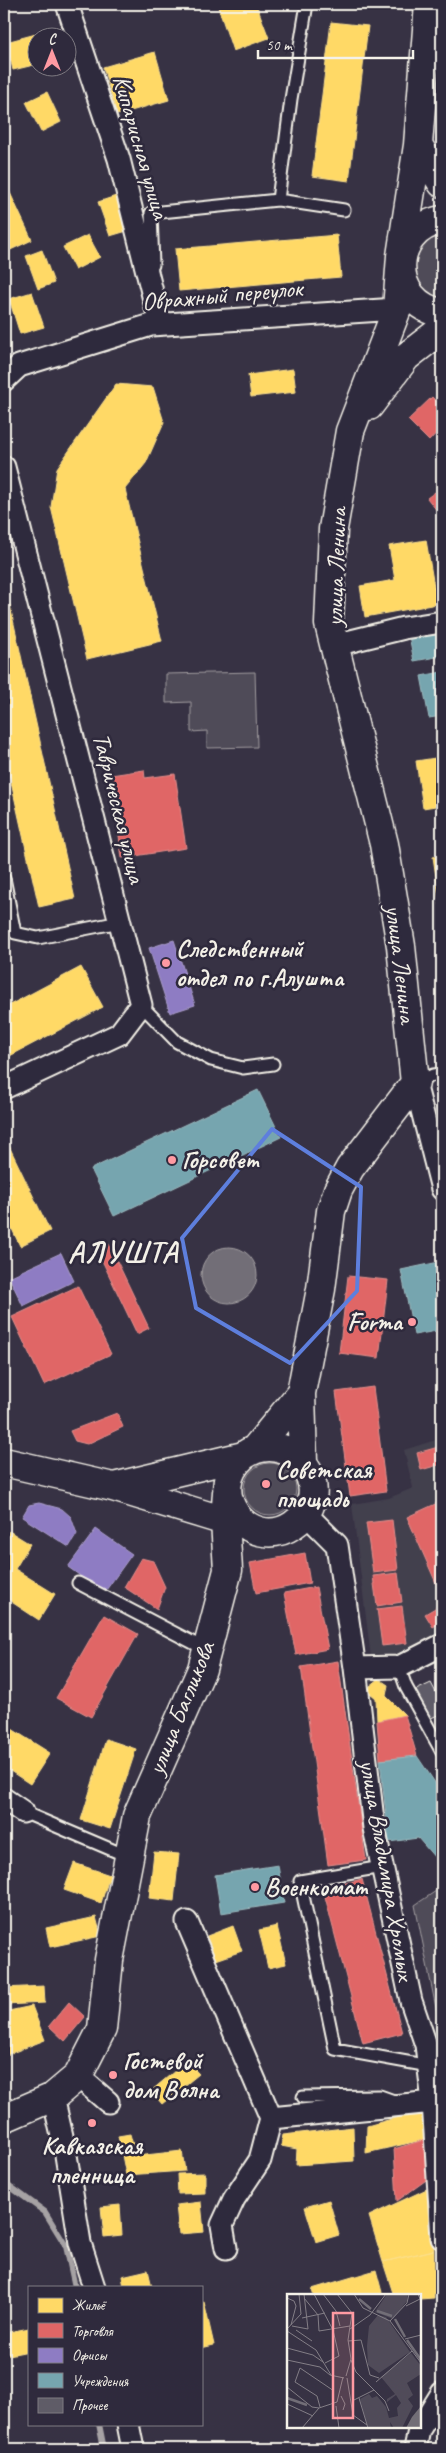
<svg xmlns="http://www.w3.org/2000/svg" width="446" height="2453" font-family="Caveat,sans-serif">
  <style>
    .built { fill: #433f4e }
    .green { fill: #504b59; stroke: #a29ea0 }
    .water { fill: #726e77; stroke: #a6a2a4 }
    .homes { fill: #ffd966; stroke: #fce08d }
    .shops { fill: #e06666; stroke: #e6908d }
    .offices { fill: #8e7cc3; stroke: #ad9fce }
    .public { fill: #76a5af; stroke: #9cbcc0 }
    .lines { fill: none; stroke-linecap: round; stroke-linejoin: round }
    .stream { stroke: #a6a2a4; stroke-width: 6 }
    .building { fill: #5f5c67; stroke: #f4f1e8 }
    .lane-casing { stroke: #f4f1e8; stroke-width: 15 }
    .street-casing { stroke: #f4f1e8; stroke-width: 25 }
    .secondary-casing { stroke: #f4f1e8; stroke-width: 31 }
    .lane { stroke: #2f2a3d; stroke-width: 11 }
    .street { stroke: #2f2a3d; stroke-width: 21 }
    .secondary { stroke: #2f2a3d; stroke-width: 28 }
    .marked { fill: none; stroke: #5e7fdd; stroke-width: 4; stroke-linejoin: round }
    .poi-dot { fill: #ff9aa2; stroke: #2f2a3d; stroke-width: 2 }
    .labels { text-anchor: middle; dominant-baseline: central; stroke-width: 5; stroke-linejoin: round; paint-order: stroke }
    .street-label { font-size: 25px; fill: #f4f1e8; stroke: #2f2a3d }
    .poi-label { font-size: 25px; font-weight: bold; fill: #f4f1e8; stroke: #2f2a3d; text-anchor: start }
    .district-label { font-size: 30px; font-weight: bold; letter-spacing: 1px; fill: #f4f1e8; stroke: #2f2a3d }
    .inset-river { fill: none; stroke: #726e77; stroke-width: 2.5 }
    .inset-road { fill: none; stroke: #837e86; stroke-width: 1 }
    .view { fill: #ff9aa2; fill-opacity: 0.15; stroke: #ff9aa2; stroke-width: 2.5 }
    .inset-edge { fill: none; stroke: #f4f1e8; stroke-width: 2.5 }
  </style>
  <rect width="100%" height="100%" fill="#373244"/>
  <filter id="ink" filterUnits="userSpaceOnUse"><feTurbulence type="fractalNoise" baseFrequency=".02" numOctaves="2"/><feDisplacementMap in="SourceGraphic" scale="10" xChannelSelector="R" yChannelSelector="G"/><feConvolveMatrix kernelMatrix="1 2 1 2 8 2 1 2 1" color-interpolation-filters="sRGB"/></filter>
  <g filter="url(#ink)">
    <path class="built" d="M442,1438V1636L415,1653L371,1658L352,1504L389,1498L413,1488L404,1450Z"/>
    <path class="green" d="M442,225V307L424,301L408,252Z
      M255,672L257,747L207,748V731L191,732V702L166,703V674Z
      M244 1489a26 26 0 1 1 52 0a26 26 0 1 1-52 0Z
      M442,1887V2011L437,2013L415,1905Z"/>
    <path class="water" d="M201 1275a28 28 0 1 1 56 0a28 28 0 1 1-56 0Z"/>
    <path class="homes" d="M217,4H256L269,38L233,51Z
      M331,22L368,26L349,181L312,176Z
      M36,34L38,64L13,70L6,42Z
      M155,52L169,100L117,115L103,67Z
      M47,92L61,122L41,132L26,102Z
      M5,182L32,240L4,253V183Z
      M116,196L127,231L110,236L98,202Z
      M88,235L100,257L75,270L63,247Z
      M337,235L341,277L179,291L175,249Z
      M42,250L54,283L38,289L26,256Z
      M32,292L44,327L20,334L9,299Z
      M293,369L296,392L251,397L248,375Z
      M116,384L153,387L164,422L146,463L125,489L162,641L87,659L51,507L57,468Z
      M426,540L437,604L365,617L360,586L395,580L389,546Z
      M4,579L75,899L39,907L4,751Z
      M442,757V805L423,808L416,761Z
      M442,855V909H441L433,857Z
      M81,967L103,1007L4,1059V1008Z
      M9,1146L50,1231L20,1246L4,1212V1149Z
      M9,1531L30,1544L15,1569L55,1594L39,1620L4,1597V1540Z
      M379,1679L388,1685L386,1696L405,1715L377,1721L376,1698L370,1693V1686Z
      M4,1724L50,1753L30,1784L4,1767Z
      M106,1739L136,1749L110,1829L81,1820Z
      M154,1852L179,1854L174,1901L149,1898Z
      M74,1863L110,1875L101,1903L64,1890Z
      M96,1917L101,1936L50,1947L46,1928Z
      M233,1926L242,1951L216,1960L207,1936Z
      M277,1926L286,1964L268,1968L259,1930Z
      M44,1986L45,2003L4,2005V1988Z
      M32,2006L45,2040L4,2056V2012Z
      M188,2060L198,2067L195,2070L199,2074L162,2104L151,2091Z
      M406,2115H420L426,2120L427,2139L366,2153L367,2126Z
      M353,2127L354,2161L296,2165L297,2149L281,2146L283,2135Z
      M130,2134L136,2156L182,2151L185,2171L126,2175L118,2136Z
      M205,2173V2193L178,2194L177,2174Z
      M431,2187L434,2250L383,2262L369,2216Z
      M329,2200L339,2235L316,2242L305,2207Z
      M201,2202L204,2232L179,2234L176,2205Z
      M120,2205L122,2235L104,2237L101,2207Z
      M6,2225L7,2269H4V2226Z
      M434,2250V2298L420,2299V2296H394L383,2262Z
      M148,2270L152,2287H124L122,2276Z
      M376,2270L383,2296H314L312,2289Z
      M204,2302L214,2345L201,2348V2303Z
      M29,2328V2351L4,2356V2333Z"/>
    <path class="shops" d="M432,397L442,407V427L429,441L408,420Z
      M442,487V517L427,498Z
      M144,770L145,778L175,774L186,848L122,858L111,775Z
      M109,1244L149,1328L137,1334L97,1250Z
      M348,1276L388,1280L379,1358L339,1353Z
      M78,1286L111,1354L44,1385L12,1317Z
      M373,1387L386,1491L350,1496L336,1392Z
      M117,1413L123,1427L87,1444L75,1441L70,1431Z
      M442,1446V1464L421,1470L417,1453Z
      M442,1501V1591L440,1592L407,1517Z
      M392,1520L398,1570L373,1573L366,1523Z
      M305,1553L310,1583L256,1593L250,1563Z
      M141,1558L153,1561L165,1587L157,1609L124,1587Z
      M398,1573L402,1602L377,1606L373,1576Z
      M316,1587L328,1649L296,1655L284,1593Z
      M442,1604V1622L433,1627L425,1614Z
      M402,1606L407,1643L382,1646L377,1609Z
      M104,1615L138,1634L91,1717L56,1698Z
      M338,1661L366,1860L328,1865L301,1667Z
      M405,1715L417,1756L380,1760L377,1721Z
      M362,1879L402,2033L363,2043L323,1889Z
      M69,2002L85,2017L65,2041L49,2026Z
      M427,2139L429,2178L397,2201L394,2149Z"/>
    <path class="offices" d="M174,940L195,1005L170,1013L149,948Z
      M61,1253L74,1281L23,1306L9,1277Z
      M39,1503L62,1509L71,1517L77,1534L69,1547L22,1517L29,1505Z
      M96,1529L132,1554L104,1593L68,1567Z"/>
    <path class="public" d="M442,630V656L414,661L409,636Z
      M442,672V716L429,718L421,676Z
      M258,1090L281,1137L114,1216L91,1169Z
      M439,1262L442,1276V1330L414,1335L401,1270Z
      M417,1756L442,1793V1866L418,1838L389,1842L380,1760Z
      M278,1865L284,1903L221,1913L215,1875Z"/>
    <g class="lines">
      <path class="stream" d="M4,2182L45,2212L66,2246L75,2287
        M99,2424L104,2449"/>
    </g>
    <path class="building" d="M431,1683L442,1704V1713L429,1719L414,1691Z"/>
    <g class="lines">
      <defs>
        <path id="lane" d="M278,200L344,210
          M153,265L151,213L278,200L291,99L307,4
          M4,878L15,933L38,938L120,922
          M141,1005L177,1042L211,1060L243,1068L273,1064
          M416,1083L433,1075L442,1074
          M78,1583L207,1650
          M399,1667L406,1687L442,1752
          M23,1812L129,1857
          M382,1867L300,1881L335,2049L429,2066
          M303,2097L380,2096L394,2101"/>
        <path id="street" d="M67,4L119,159L156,308
          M4,380L19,366L151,325L397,309
          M4,467L141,1005L119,1034L4,1088
          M335,645L404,628L442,622
          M415,1083L442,1189
          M305,1513L337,1545L355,1668L374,1828L411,2001L426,2045L433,2102L442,2238
          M355,1668L399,1667L442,1645
          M4,1799L23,1812
          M187,1922L271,2118L260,2160L234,2199L222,2225L226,2248
          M78,2076L108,2102
          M53,2097L62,2136
          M271,2118L433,2102
          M66,2155L80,2243L94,2287
          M128,2424L133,2449
          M415,2449L419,2430L442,2393"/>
        <path id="secondary" d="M418,145L442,183
          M442,220C387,230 388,304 442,313
          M369,406L406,357L442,329
          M255,1449L301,1393
          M4,1462L113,1487L225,1521L244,1524
          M303,1463L301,1393L321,1289L331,1211L338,1190L350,1168L415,1083L401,946L384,844L329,624L333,529L350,431L397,309L401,256L418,145L429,4
          M113,1487L243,1456C290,1422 342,1492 293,1525C249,1554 202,1492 243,1456
          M4,2118L53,2097L78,2076L102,2029L109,1960L137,1816L202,1669L228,1570L225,1521L227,1492"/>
      </defs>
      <use href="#lane" class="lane-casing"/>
      <use href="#street" class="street-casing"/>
      <use href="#secondary" class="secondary-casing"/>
      <use href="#lane" class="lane"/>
      <use href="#street" class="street"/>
      <use href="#secondary" class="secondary"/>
    </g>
  </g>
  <path class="marked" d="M272,1129L361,1187L357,1291L290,1363L196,1308L182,1238Z"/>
  <g class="poi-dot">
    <circle cx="166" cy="963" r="5"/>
    <circle cx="172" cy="1160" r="5"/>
    <circle cx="412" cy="1322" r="5"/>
    <circle cx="266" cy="1484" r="5"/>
    <circle cx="255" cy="1887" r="5"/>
    <circle cx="113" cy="2075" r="5"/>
    <circle cx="92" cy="2123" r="5"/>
  </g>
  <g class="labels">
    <g class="street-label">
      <text transform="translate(141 147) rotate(74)">Кипарисная улица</text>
      <text transform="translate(222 295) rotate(-5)">Овражный переулок</text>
      <text transform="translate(336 567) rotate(-88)">улица Ленина</text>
      <text transform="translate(119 808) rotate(76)">Таврическая улица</text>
      <text transform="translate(401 964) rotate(83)">улица Ленина</text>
      <text transform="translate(181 1708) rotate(-68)">улица Багликова</text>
      <text transform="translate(387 1870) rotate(80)">улица Владимира Хромых</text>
    </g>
    <g class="poi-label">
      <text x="176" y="949">Следственный<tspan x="176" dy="29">отдел по г.Алушта</tspan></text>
      <text x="182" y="1160">Горсовет</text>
      <text x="402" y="1322" text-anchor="end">Forma</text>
      <text x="276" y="1470">Советская<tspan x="276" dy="29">площадь</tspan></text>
      <text x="265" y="1887">Военкомат</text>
      <text x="123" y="2061">Гостевой<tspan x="123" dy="29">дом Волна</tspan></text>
      <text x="92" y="2146" text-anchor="middle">Кавказская<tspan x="92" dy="29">пленница</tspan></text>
    </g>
    <g class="district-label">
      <text x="123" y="1252">АЛУШТА</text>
    </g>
  </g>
  <g transform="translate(287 2294)">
    <rect width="134" height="134" fill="#373244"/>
    <path d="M100,0H121L120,7L106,25L88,18ZM91,21L99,23L123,58L92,79L81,71L80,52L82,32ZM124,59L134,72V80L120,89L126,101L121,105L126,112L115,134H107L103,128L104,134H81L73,105L82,100L85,104L90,102L99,113L102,124L111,122L110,114L114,109L109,101L100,108V105L108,100L94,83Z" fill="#504b59"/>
    <path d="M134,112V134H119L125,123Z" fill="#726e77"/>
    <path class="inset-river" d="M72,5L84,15M90,17L105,22M108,25L118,43M120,46L134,66M0,104L20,111"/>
    <path class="inset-road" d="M27,0L46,36L52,62L38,69M36,0L49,17L53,32M50,0L65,19L61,46L64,65L59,82M67,0L76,14L103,27L134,69M0,4L7,7L9,12L4,31M17,4L31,21L32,37L63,32M119,12L133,5L131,0M15,24L38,19M103,27L120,9L122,0M5,32L21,35L17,0M0,35L14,20L12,0M63,35L83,21L99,0M9,36L25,47M0,37L29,56L44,81M118,45L134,41M61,47L74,46L83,81L92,84M0,54L26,61L36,68M0,66L33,73L43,81L57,84M64,66L69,78L98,107L102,117M60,84L66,121L80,131M89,88L125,57M0,93L25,113L32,114M54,102L58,110L56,116M72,104L81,134M65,107L87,96M0,110L26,122M49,112L52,134M33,113L30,102L8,88L13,74L47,97M15,134L32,114L50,108L56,83"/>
    <path class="view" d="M46,19H66V124H46Z"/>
    <rect width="134" height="134" class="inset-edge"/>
  </g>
  <rect width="446" height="2453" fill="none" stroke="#2f2a3d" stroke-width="20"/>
  <rect x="10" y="10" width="426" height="2433" fill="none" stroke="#f4f1e8" stroke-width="2" filter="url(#ink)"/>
  <rect x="28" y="2286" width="175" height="140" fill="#2f2a3d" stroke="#7e7a81"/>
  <rect x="38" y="2298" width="25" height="15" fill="#ffd966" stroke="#7e7a81"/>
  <text x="72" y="2310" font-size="15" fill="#f4f1e8">Жильё</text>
  <rect x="38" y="2323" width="25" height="15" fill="#e06666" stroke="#7e7a81"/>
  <text x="72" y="2336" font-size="15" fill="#f4f1e8">Торговля</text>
  <rect x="38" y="2348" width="25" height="15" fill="#8e7cc3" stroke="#7e7a81"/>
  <text x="72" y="2360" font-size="15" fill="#f4f1e8">Офисы</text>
  <rect x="38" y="2373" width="25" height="15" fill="#76a5af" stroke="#7e7a81"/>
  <text x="72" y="2386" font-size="15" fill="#f4f1e8">Учреждения</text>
  <rect x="38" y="2398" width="25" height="15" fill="#5f5c67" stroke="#7e7a81"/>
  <text x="72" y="2410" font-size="15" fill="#f4f1e8">Прочее</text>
  <g transform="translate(52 52)"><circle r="24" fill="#2f2a3d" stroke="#7e7a81"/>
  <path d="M0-4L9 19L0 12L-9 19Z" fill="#ff9aa2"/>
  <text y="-8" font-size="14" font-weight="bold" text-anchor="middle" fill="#f4f1e8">С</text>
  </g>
  <path d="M258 50v8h155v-8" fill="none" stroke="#f4f1e8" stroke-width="2.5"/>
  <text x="266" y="50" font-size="15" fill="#f4f1e8" stroke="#2f2a3d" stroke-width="4" paint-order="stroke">50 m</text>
</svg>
